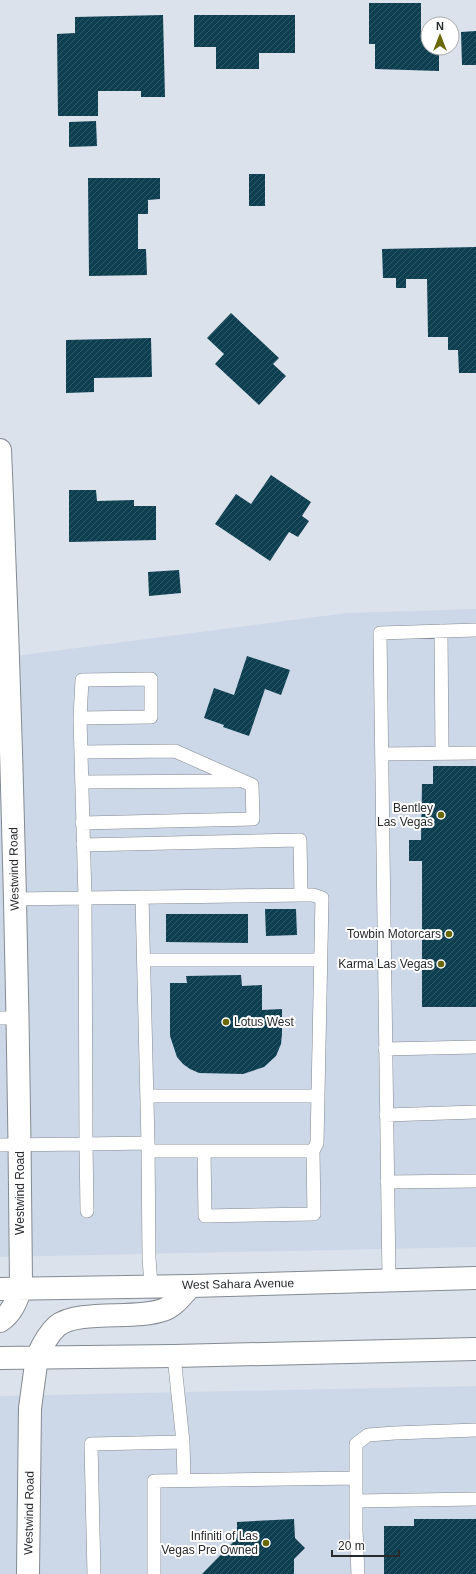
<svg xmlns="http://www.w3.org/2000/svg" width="476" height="1574" font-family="Helvetica,sans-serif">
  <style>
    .built { fill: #ccd7e7 }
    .building { fill: url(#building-hatch) }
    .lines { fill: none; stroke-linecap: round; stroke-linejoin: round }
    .lane-casing { stroke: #848a92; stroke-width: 14 }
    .street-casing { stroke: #848a92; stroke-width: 24 }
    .primary-casing { stroke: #848a92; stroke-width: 24 }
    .lane { stroke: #fff; stroke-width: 13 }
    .street { stroke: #fff; stroke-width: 22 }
    .primary { stroke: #fff; stroke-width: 22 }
    .poi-dot { fill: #696803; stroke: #fff; stroke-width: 1.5 }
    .labels { text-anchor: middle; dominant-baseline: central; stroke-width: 4; stroke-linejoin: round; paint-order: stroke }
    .poi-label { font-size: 12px; fill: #282b2e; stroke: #fff; text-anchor: end }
    .street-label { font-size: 12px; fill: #282b2e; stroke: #fff }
  </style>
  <defs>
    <pattern id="building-hatch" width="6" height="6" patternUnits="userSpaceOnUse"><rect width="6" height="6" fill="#0d3f51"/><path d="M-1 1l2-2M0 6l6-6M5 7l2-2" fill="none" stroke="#305967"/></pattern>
  </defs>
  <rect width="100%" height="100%" fill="#dce2ec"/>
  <path class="built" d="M476,609V1247L0,1257V658L347,613Z
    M476,1386V1574H0V1396Z"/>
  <path class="building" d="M369,3H421V38H428V48H439V71L375,69V44H369Z
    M163,15L165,97H141V91H98V116H58L57,34L75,33V17Z
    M194,15H295V53H259V69H216V47H194Z
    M476,31V65H462L461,32Z
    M96,121L97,146L69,147V122Z
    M249,174H265V206H249Z
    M88,178H160V199L148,200V214H138V249H146L147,275L89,276Z
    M476,247V373H459L458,350H448V337H428L427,279H406V288H396V278H383L382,249Z
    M231,313L279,358L273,364L286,376L259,405L215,364L224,354L207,338Z
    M151,338L152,377L94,378V392L66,393V340Z
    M271,475L311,502L302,516L309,521L298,537L289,532L270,561L215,524L236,494L251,504Z
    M69,490H96L97,501L134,500V506H156V540L69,542Z
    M179,570L181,593L149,596L148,572Z
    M247,656L290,670L281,695L265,689L249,736L223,727L224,725L204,718L214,688L234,695Z
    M433,766H476V1007H422V861H409V840H421L422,784H433Z
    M265,909H296L297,935L266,936Z
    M166,914H248V943L166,942Z
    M241,975L242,986L262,985V1010L282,1009V1034L281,1044L276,1056L264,1067L243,1074L199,1073L190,1069L183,1064L177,1057L170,1036V983H187L186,976Z
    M294,1519L295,1538L305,1548L294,1559V1574H202L237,1538V1522Z
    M414,1519H476V1574H384V1526H414Z"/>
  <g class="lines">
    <defs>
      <path id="lane" d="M441,631L442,753
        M80,718L151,717V679L82,680L80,718L85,898L301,895H313L322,898L317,1143L313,1151H148
        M81,752L175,751L252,785L253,819L82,823
        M382,754L476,753
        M82,782L238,781
        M83,845L300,840L301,895
        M142,897L148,1143
        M144,960H320
        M0,1018H17
        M385,1049L476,1047
        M147,1096H318
        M386,1115L476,1112
        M0,1145L86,1144L85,898L14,899
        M204,1151L205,1216L314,1214L313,1151
        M387,1182L476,1181
        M87,1211L86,1144L148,1143L149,1258L151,1285
        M389,1280L380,633L476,630
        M174,1356L183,1442L184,1480
        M356,1501L476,1499
        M94,1574L91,1444L183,1442
        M154,1574V1481L356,1478
        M358,1574L356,1530V1444L368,1435L395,1433L476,1430"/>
      <path id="street" d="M0,450C12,729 19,1009 21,1288
        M28,1574L30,1408L37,1357"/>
      <path id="primary" d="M0,1289L191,1286L476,1278
        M0,1321C12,1313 16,1302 21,1288
        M37,1357C42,1346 48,1334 57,1326C78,1309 136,1320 163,1310C175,1306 183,1294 191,1286
        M0,1358L174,1356L476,1349"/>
    </defs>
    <use href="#lane" class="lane-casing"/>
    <use href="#street" class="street-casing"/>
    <use href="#primary" class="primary-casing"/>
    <use href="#lane" class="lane"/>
    <use href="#street" class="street"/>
    <use href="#primary" class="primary"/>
  </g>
  <g class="poi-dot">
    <circle cx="441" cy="815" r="4"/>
    <circle cx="449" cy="934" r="4"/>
    <circle cx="441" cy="964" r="4"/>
    <circle cx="226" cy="1022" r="4"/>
    <circle cx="266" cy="1543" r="4"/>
  </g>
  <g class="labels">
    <g class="poi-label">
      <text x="433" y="808">Bentley<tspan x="433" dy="14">Las Vegas</tspan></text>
      <text x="441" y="934">Towbin Motorcars</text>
      <text x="433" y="964">Karma Las Vegas</text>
      <text x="234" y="1022" text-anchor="start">Lotus West</text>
      <text x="258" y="1536">Infiniti of Las<tspan x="258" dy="14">Vegas Pre Owned</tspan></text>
    </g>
    <g class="street-label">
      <text transform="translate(14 869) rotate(-91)">Westwind Road</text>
      <text transform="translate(20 1193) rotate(-90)">Westwind Road</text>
      <text transform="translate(238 1284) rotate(-1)">West Sahara Avenue</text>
      <text transform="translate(29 1513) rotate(-89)">Westwind Road</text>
    </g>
  </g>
  <g transform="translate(440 36)"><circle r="19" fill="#ffffff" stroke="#a9aaab"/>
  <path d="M0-3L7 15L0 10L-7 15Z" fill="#696803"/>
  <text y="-6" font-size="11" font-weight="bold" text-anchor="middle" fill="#282b2e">N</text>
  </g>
  <path d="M332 1550v6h67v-6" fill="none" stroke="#282b2e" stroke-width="2"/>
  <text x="338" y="1550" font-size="12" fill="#282b2e" stroke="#ffffff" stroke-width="3" paint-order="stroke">20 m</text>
</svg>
